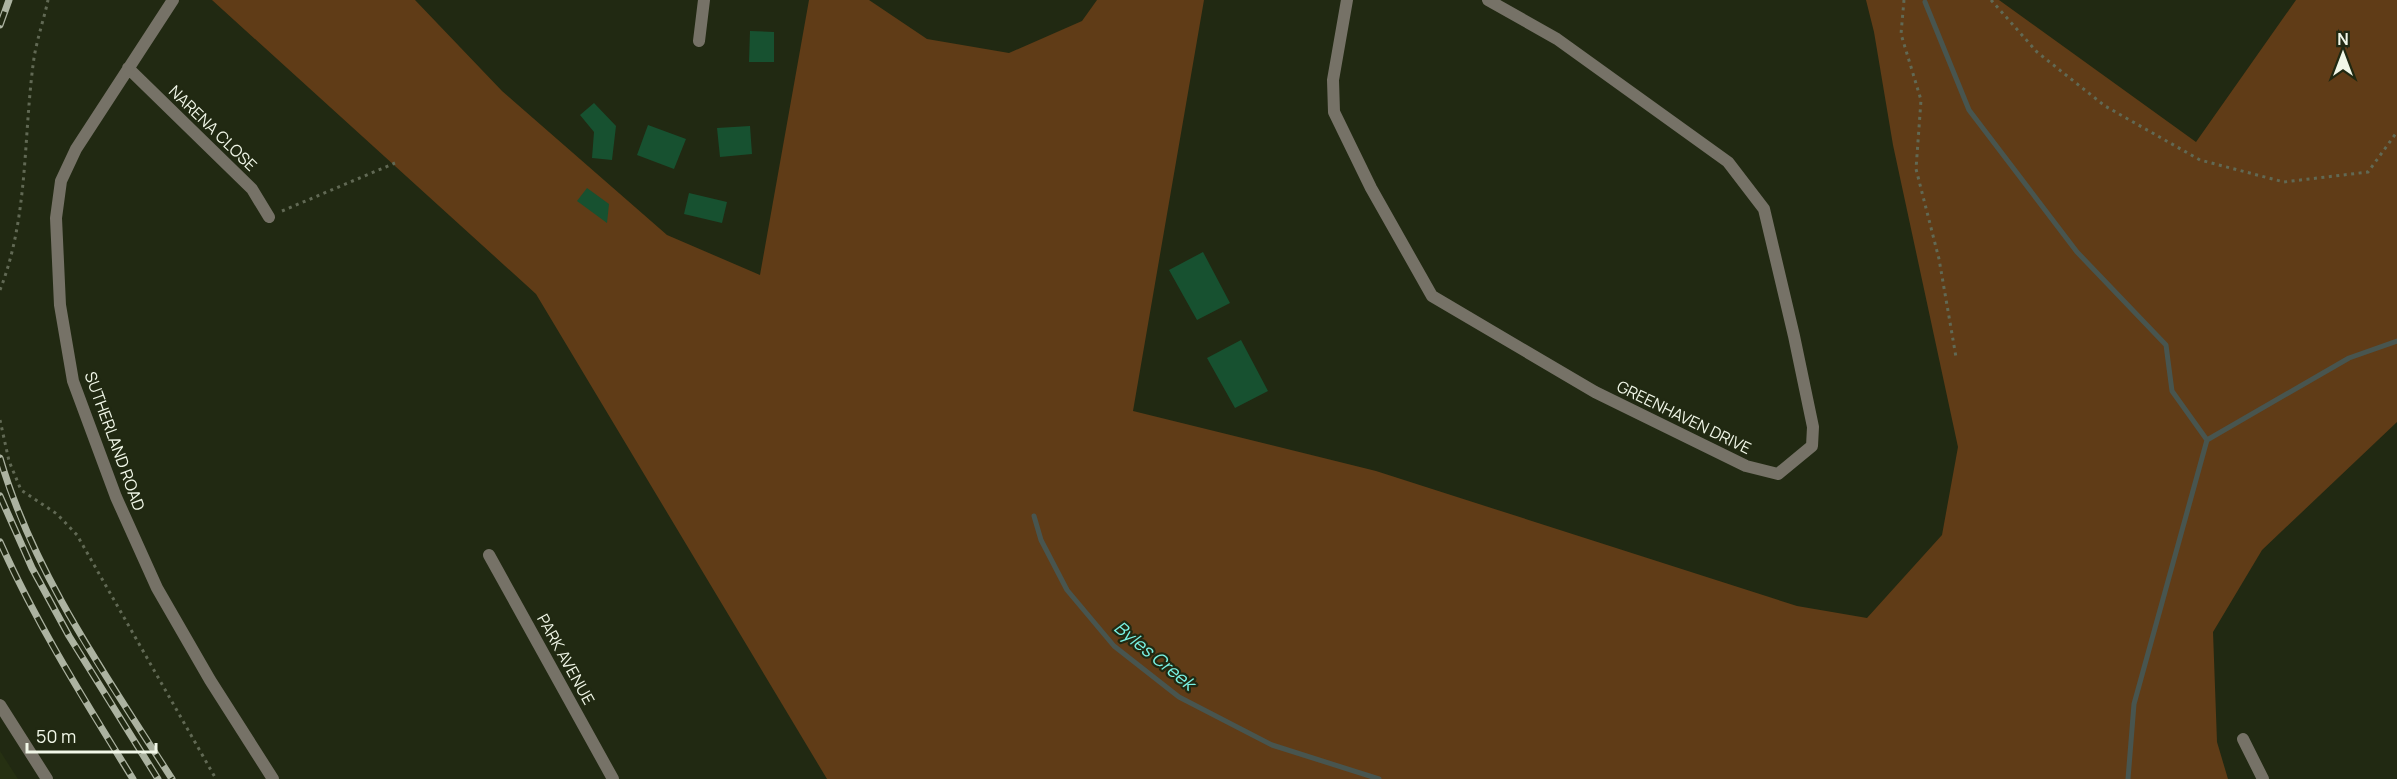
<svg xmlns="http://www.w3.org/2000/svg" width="2397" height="779" font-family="Manrope,sans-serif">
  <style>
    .built { fill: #263012 }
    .green { fill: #603c17 }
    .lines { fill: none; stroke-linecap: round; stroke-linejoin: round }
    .stream { stroke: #48554f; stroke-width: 5 }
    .building { fill: #175130 }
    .path { stroke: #616954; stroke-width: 3; stroke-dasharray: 3 4.5; stroke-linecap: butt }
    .minor { stroke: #767267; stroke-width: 12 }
    .rail-casing { stroke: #acb3a1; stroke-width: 7 }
    .rail { stroke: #212912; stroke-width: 4.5; stroke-dasharray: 14; stroke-linecap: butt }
    .labels { text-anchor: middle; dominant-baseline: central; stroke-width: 4.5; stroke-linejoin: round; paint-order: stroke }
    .street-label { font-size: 16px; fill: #f1f7e8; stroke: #212912 }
    .water-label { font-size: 18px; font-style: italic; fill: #79f2e4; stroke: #212912 }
  </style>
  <rect width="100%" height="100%" fill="#212912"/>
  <path class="built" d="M0,751L18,779H0Z"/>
  <path class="green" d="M212,0H415L502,91L667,235L760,275L809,0H869L927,39L1009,53L1082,21L1097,0H1204L1133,411L1376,471L1797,606L1867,618L1942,535L1958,447L1893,145L1874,32L1866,0H1999L2196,142L2296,0H2397V422L2262,550L2213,632L2217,742L2228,779H827L536,294Z"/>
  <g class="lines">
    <path class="stream" d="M1925,2L1969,110L2077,252L2166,345L2172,391L2207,440
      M1034,516L1041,540L1067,590L1114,646L1179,697L1272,745L1379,779
      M2128,779L2134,704L2207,440L2349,358L2397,341"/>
  </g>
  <path class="building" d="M750,31L774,32V62H749Z
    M594,103L616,126L612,160L592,158L594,132L580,115Z
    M648,125L686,139L674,169L637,155Z
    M750,126L752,154L720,157L717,128Z
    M587,188L609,204L607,223L577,201Z
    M689,193L727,202L722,223L684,214Z
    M1203,252L1230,303L1197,320L1169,270Z
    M1241,340L1268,391L1235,408L1207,358Z"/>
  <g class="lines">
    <path class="path" d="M1904,0L1901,34L1921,100L1916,169L1939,259L1956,357
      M1991,0L2037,52L2105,106L2200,160L2284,182L2368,172L2397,132
      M282,211L395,163
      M0,290C29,216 23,135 34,58C37,39 44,19 48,0
      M0,420L9,461L21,490L57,514L77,535L216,779"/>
    <path class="minor" d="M173,0L76,149L61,181L56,218L60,305L73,381L116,497L157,588L210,680L273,779
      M1347,0L1333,80L1334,112L1371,188L1432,296L1595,392L1746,466L1778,474L1812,446L1813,427L1794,336L1764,209L1728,162L1557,39L1488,0
      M699,41L704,0
      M128,68L252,189L269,217
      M489,555L613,779
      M0,705L47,779
      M2243,739L2263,779"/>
    <defs>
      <path id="rail" d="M0,25L9,0
        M0,458C34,575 107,677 172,779
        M0,496L32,568L69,636L158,779
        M0,542C37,625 85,701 133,779"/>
    </defs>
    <use href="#rail" class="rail-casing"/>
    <use href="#rail" class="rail"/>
  </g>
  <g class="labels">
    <g class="street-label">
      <text transform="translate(213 128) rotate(44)">NARENA CLOSE</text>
      <text transform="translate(1684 417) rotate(26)">GREENHAVEN DRIVE</text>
      <text transform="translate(115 441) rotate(70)">SUTHERLAND ROAD</text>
      <text transform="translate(566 659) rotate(61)">PARK AVENUE</text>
    </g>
    <g class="water-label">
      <text transform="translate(1155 655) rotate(39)">Byles Creek</text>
    </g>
  </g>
  <g transform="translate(2343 54)" stroke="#212912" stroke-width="4.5" paint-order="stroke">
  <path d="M0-4.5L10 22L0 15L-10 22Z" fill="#f1f7e8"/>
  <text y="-9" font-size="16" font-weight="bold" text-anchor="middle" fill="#f1f7e8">N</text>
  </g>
  <path d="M27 743v9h129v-9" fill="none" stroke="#f1f7e8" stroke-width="3"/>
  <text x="36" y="743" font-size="18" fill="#f1f7e8" stroke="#212912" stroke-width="4.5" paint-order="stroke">50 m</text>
</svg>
